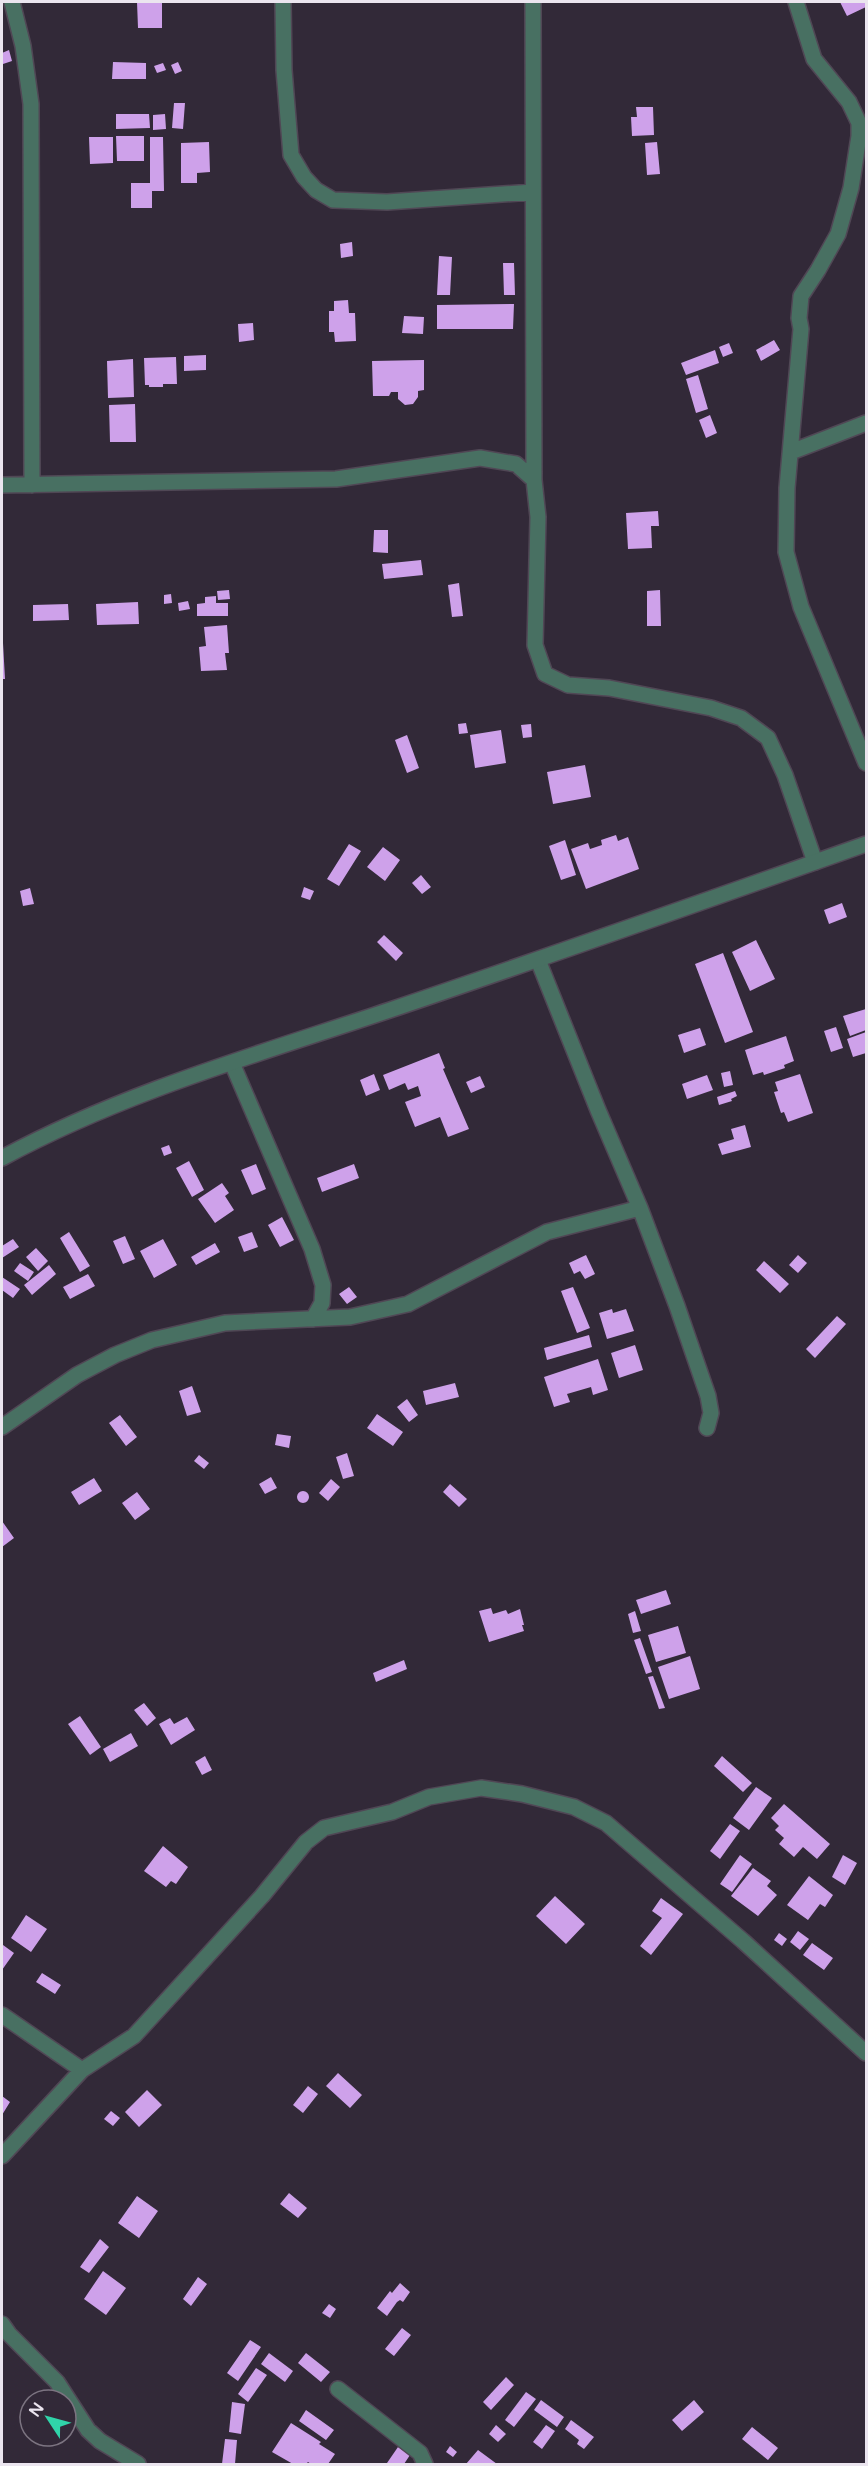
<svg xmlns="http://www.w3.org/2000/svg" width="868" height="2466" font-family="'Varela Round',sans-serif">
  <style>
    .building { fill: #cea1ea }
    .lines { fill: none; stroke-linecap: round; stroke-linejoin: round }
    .minor-casing { stroke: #504755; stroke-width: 18 }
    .tertiary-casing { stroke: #504755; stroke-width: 18 }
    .minor { stroke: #487062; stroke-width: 15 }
    .tertiary { stroke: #487062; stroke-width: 15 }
  </style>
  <rect width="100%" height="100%" fill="#322938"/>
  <path class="building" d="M137,2H162V28H138Z
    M840,2H866V7L847,16Z
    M9,50L12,61L3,64L2,53Z
    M113,62L146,63V79H112Z
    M178,62L182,71L175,74L171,65Z
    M163,63L166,70L157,73L154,66Z
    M174,103H185L183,129L172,128Z
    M636,107H653L654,135L632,136L631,117H637Z
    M116,114H149L150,128L116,129Z
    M165,114L166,129L153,130V115Z
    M116,136H144V161H117Z
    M89,137H113V163L90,164Z
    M150,137H163L164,191H152V208H131V183H150Z
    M209,142L210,172L197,173V183H181V143Z
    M657,142L660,174L647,175L645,143Z
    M352,242L353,256L341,258L340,244Z
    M439,256L452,257L450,295H437Z
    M503,263H514L515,295H504Z
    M348,300L349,313H355L356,341L335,342L334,332H329V311H334V301Z
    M514,304L513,329H437V305Z
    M404,316L424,317L423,334L402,333Z
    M253,323L254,340L239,342L238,324Z
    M774,340L780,350L761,361L756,350Z
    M729,343L733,353L723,357L719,347Z
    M715,350L719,363L686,375L681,363Z
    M206,355V370L184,371V356Z
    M176,357L177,384H163V387H149V385H145L144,358Z
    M133,359L134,397L108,398L107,361Z
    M424,360V390L418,391V397L413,404L405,405L398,399V392H391L389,396H373L372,361Z
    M698,375L708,409L696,413L686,379Z
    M135,404L136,442H110L109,405Z
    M710,415L717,433L706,438L699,420Z
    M658,511L659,526H651L652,548L628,549L626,513Z
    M374,530H388V553L373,552Z
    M421,560L423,575L384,579L382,564Z
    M459,583L463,616L452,617L448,585Z
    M229,590L230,599L218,600L217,591Z
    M660,590L661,626H647V591Z
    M171,594L172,603L164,604V595Z
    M216,596V603H228V616H197V604L205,603V597Z
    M188,601L190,609L179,611L178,603Z
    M138,602L139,624L97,625L96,604Z
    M68,604L69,620L33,621V605Z
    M227,625L229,653H225L227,670L201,671L199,647L206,646L204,627Z
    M2,643H3L5,679H2Z
    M466,723L468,733L459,734L458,724Z
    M531,724L532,737L523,738L521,725Z
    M501,730L506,763L475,768L470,735Z
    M407,735L419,768L407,773L395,740Z
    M585,765L591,797L553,804L547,772Z
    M616,835L618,841L628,837L639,869L586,889L571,849L588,843L590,849L602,845L601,840Z
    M565,840L576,875L561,880L549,846Z
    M349,844L361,851L339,886L327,879Z
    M383,847L400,860L385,881L367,867Z
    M421,875L431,887L422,894L412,883Z
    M304,887L314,891L310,900L301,897Z
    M30,888L34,904L23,906L20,891Z
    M842,903L847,917L829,924L824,910Z
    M384,935L403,953L396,961L377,942Z
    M756,940L775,979L750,991L732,952Z
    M723,953L753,1032L725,1043L695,964Z
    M866,1009V1030L850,1036L843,1016Z
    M836,1027L843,1048L831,1052L824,1031Z
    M700,1028L706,1045L684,1053L678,1035Z
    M866,1032V1053L853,1057L847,1039Z
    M786,1036L794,1061L784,1065L785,1068L764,1075L763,1072L753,1075L745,1050Z
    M439,1053L445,1068L443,1069L469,1129L448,1137L440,1117L415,1127L405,1102L421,1096L418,1086L408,1090L405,1083L389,1090L383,1075Z
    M730,1071L733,1085L724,1087L721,1073Z
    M374,1074L380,1090L366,1096L360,1080Z
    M800,1074L813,1113L788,1122L784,1112L781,1113L774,1092L778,1091L775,1082Z
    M707,1075L713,1090L687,1099L682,1084Z
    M480,1076L485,1087L471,1093L466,1082Z
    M735,1091L737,1096L731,1099L732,1101L719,1105L717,1097Z
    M745,1125L751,1147L722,1155L718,1144L734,1139L731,1129Z
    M169,1145L172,1153L164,1156L161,1148Z
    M189,1161L204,1190L192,1197L176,1168Z
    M256,1164L266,1189L252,1195L241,1170Z
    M354,1164L359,1178L322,1192L317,1178Z
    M222,1183L229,1193L225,1196L234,1210L215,1223L198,1199Z
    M282,1217L294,1240L280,1247L268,1225Z
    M69,1232L90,1266L80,1272L60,1238Z
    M252,1232L258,1247L244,1252L238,1237Z
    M125,1236L135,1259L123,1264L113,1241Z
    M13,1239L19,1247L2,1258V1246Z
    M163,1239L177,1265L154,1278L140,1251Z
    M215,1243L220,1252L196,1265L191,1257Z
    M36,1248L48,1261L38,1271L26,1257Z
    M586,1255L595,1274L585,1279L580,1271L574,1274L569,1263Z
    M798,1255L807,1263L798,1273L789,1265Z
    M764,1261L789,1284L780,1293L756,1270Z
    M20,1263L34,1272L28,1281L14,1271Z
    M49,1265L56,1274L32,1295L24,1285Z
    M88,1274L95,1286L70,1299L63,1287Z
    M2,1277L20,1289L13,1298L2,1290Z
    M349,1287L357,1297L347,1304L339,1294Z
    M573,1287L590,1328L577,1333L561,1291Z
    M612,1309L613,1313L626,1309L634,1331L607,1339L599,1313Z
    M837,1316L846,1324L815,1358L806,1349Z
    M589,1335L592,1347L547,1360L544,1348Z
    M635,1345L643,1370L619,1378L611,1353Z
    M598,1359L608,1390L593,1395L591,1387L567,1394L570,1402L554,1407L544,1377Z
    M455,1383L459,1397L426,1405L423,1391Z
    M192,1386L201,1412L187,1416L179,1391Z
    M407,1399L418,1415L409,1422L397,1407Z
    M377,1414L403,1432L393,1446L367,1428Z
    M120,1415L137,1437L126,1446L109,1423Z
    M277,1434L291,1436L289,1448L275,1445Z
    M347,1453L354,1476L343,1479L336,1457Z
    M199,1455L209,1463L204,1469L194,1461Z
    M271,1477L277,1488L265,1494L259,1484Z
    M94,1478L102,1491L79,1505L71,1492Z
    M331,1479L340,1487L328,1501L319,1493Z
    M450,1484L467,1499L459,1507L443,1492Z
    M297 1497a6 6 0 1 1 12 0a6 6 0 1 1-12 0Z
    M137,1492L150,1509L135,1520L122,1503Z
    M2,1521L14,1538L2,1547Z
    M666,1590L671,1604L641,1614L636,1600Z
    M491,1608L493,1614L506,1610L508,1614L520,1609L524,1625H522L524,1631L489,1642L479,1611Z
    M635,1611L641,1631L633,1633L628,1614Z
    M678,1626L686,1653L656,1662L648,1635Z
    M640,1638L652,1672L646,1674L634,1640Z
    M690,1656L700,1689L669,1699L658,1667Z
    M404,1660L407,1669L376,1682L373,1673Z
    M653,1676L665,1708L659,1709L648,1677Z
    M144,1703L156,1718L147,1726L134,1710Z
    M80,1716L101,1747L90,1755L68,1724Z
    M187,1717L195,1730L171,1745L159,1724L170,1718L174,1724Z
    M131,1733L138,1746L110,1762L103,1749Z
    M205,1756L212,1770L202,1775L195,1762Z
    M722,1756L752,1783L743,1792L714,1766Z
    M756,1787L772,1798L749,1830L733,1818Z
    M784,1804L830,1844L817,1859L803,1847L794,1857L779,1844L784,1838L775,1830L779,1826L771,1818Z
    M730,1824L740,1831L720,1859L710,1851Z
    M163,1846L188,1867L176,1884L171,1881L166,1887L144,1871Z
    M740,1855L752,1864L732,1892L720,1884Z
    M843,1855L857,1863L845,1885L832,1877Z
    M753,1868L771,1881L767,1886L777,1895L758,1916L731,1896Z
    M809,1876L833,1895L825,1907L820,1904L808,1920L787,1905Z
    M555,1896L585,1924L566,1944L536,1916Z
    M661,1898L683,1914L651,1955L640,1946L662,1918L652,1911Z
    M26,1915L47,1929L31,1952L11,1938Z
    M798,1931L809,1939L800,1950L790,1942Z
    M779,1933L787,1939L782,1946L774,1940Z
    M812,1943L833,1958L824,1970L803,1955Z
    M3,1945L14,1953L2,1970V1948Z
    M42,1973L61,1985L55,1994L36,1982Z
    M338,2073L362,2095L350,2108L326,2086Z
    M308,2086L318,2094L303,2113L293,2105Z
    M147,2090L162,2105L139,2127L125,2112Z
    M2,2096L10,2102L2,2115Z
    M111,2111L120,2118L113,2126L104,2119Z
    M289,2193L307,2208L298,2218L280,2204Z
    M137,2196L158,2211L139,2238L118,2223Z
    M100,2239L109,2247L89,2273L80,2267Z
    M103,2271L126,2288L106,2315L84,2299Z
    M198,2277L207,2284L191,2306L183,2299Z
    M400,2283L410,2292L403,2302L400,2300L397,2302L387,2316L377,2308L390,2291L392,2293Z
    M329,2304L336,2309L330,2318L322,2313Z
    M402,2328L411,2335L394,2356L385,2349Z
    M250,2340L261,2347L238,2381L227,2373Z
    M269,2353L293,2371L285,2382L261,2364Z
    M306,2353L330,2372L321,2382L298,2363Z
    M256,2368L267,2375L248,2402L238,2394Z
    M506,2377L514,2385L491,2410L483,2402Z
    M526,2392L536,2399L514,2427L505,2420Z
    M541,2400L564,2417L557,2427L534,2410Z
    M694,2400L704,2412L682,2431L672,2420Z
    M232,2402L245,2404L241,2434L229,2432Z
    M306,2410L334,2430L326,2440L299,2421Z
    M571,2420L594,2437L584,2449L577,2444L579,2440L565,2429Z
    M291,2423L321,2442L319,2444L335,2454L328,2464H311L308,2462L306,2464H293L272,2452Z
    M496,2425L506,2434L498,2442L489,2434Z
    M546,2425L555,2431L542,2449L533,2442Z
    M752,2427L778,2448L768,2460L742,2439Z
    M225,2439L237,2440L235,2464H222Z
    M450,2446L457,2452L453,2457L446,2452Z
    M398,2447L410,2455L404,2464H388L387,2463Z
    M478,2450L497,2464H466Z"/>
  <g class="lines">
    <defs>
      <path id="minor" d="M12,2L23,46L31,104L32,485
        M283,2L284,70L291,155L304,177L316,190L333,200L387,202L533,192
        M533,2L534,480
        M796,2L814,59L849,102L859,123V136L851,188L838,234L818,270L801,296L799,318L801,329L787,488L786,552L801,607L866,763
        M791,452L866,423
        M2,485L336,479L480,458L516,464L534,480L538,517L535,645L545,674L568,685L609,688L711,708L741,718L768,738L785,775L815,862
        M538,960L598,1110L640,1208L677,1306L708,1396L711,1413L707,1428
        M232,1063L312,1249L323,1285L322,1303L313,1319
        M2,1427L77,1375L115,1355L152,1340L225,1323L350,1317L408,1304L547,1232L640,1208
        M2,2015L82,2070
        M2,2156L82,2070L134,2036L262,1896L306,1842L324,1828L392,1812L429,1797L481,1788L522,1794L574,1807L606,1823L743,1941L866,2053
        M2,2324L9,2334L57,2382L88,2430L100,2441L138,2464
        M338,2389L420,2453L425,2464"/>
      <path id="tertiary" d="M2,1158C124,1092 259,1054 390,1010C550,956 708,900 866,844"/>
    </defs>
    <use href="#minor" class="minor-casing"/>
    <use href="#tertiary" class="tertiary-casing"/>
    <use href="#minor" class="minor"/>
    <use href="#tertiary" class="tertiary"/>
  </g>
  <rect width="868" height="2466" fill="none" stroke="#ebe5ef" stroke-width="6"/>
  <g transform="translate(48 2418) rotate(306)"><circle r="28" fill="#322938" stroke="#7c7481" stroke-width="1.5"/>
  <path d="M0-4.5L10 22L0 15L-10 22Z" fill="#30d4a9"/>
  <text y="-9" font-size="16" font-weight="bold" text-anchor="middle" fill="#ebe5ef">N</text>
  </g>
</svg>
